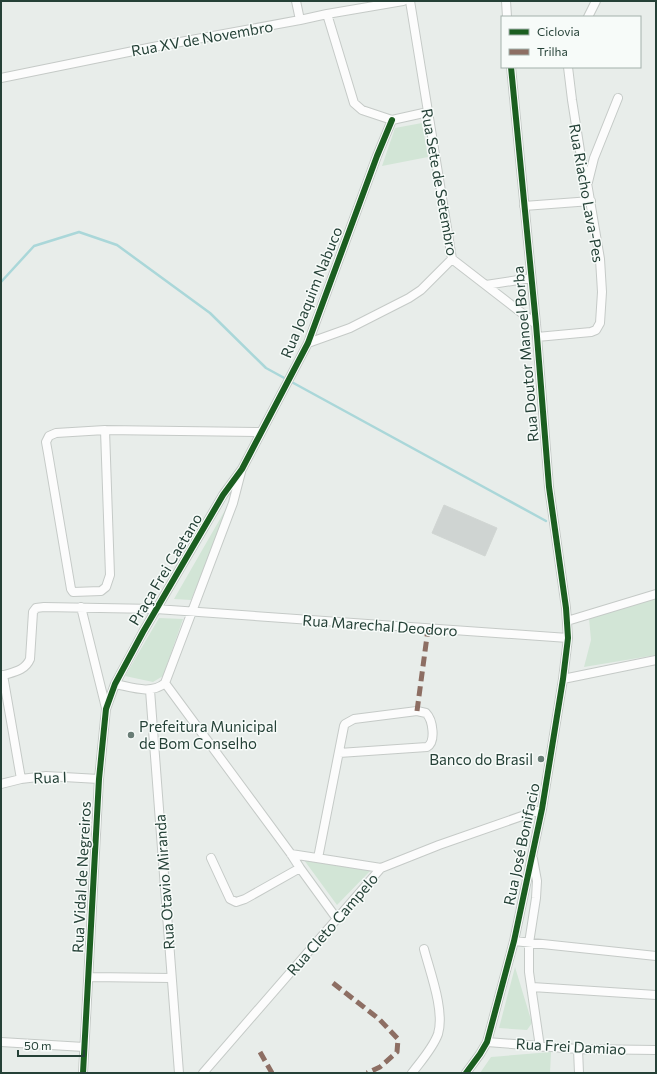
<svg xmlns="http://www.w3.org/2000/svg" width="657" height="1074" font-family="Commissioner,sans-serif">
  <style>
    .green { fill: #d2e5d6 }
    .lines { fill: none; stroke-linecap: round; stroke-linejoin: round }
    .stream { stroke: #aad7d9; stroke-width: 2.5 }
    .building { fill: #cfd4d2; stroke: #d1d6d3 }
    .minor-casing { stroke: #c5cac7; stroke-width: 10 }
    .minor { stroke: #fcfcfc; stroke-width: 8 }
    .quiet { stroke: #8d6e63; stroke-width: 5; stroke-dasharray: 10 5; stroke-linecap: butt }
    .cycleway-casing { stroke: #f7fbf9; stroke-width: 8 }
    .cycleway { stroke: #1b5e20; stroke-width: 6 }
    .poi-dot { fill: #697d76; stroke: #f7fbf9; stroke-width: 1.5 }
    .labels { text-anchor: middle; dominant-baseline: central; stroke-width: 3; stroke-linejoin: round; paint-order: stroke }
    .street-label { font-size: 15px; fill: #254137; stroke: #f7fbf9 }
    .poi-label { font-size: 15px; fill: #254137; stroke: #f7fbf9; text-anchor: start }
  </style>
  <rect width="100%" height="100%" fill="#e8edea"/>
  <path class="green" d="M422,123L428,157L382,166L395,128Z
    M235,493L191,600L174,599Z
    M656,597V655L584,667L591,640L589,618Z
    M159,618L183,619L163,676L153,682L125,676Z
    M304,860L371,870L337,905Z
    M515,967L532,1023L527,1030L499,1028Z
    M551,1052L550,1073H480L491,1057Z"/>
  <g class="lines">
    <path class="stream" d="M1,282L34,246L79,232L117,245L210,313L266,368L546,521"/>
  </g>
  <path class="building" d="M444,505L497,528L485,556L432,533Z"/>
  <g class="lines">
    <defs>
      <path id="minor" d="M296,1L300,20
        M410,1L452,259L536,324
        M506,1L507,17
        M327,14L354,103L362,110L392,120
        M588,17L596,1
        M1,78L153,47L300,20L327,14L403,1
        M392,120L428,112
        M588,182L594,158L618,98
        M524,206L591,201
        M486,285L531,278
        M537,337L591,332L596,330L600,323L602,292L600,259L587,183L581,157L572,100L568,67
        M308,343L350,328L409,298L421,290L452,259
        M105,430L110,575L106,587L101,591L73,592L71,589L48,453L46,442L49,436L56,433L105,430L261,432
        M81,607L106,708
        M567,621L656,594
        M3,675L21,779
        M1,676C13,672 25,671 30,659L33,612L36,608L44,607L156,609L568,638
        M563,679L656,660
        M165,683L291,854L300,868L337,919
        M115,684C131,687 151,695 165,683L233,503L241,472
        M150,690L179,1073
        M1,784L21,779L46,776L99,779
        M291,854L381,868
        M211,858L230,899L236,902L245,899L300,868
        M318,858L344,726L345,724L354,719L417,711L426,713C433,720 436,742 427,747L339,753
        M533,859L537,881L536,898L529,943V972L540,1047
        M514,941L656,956
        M89,977L171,978
        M532,987L656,995
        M1,1042L84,1047
        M487,1042L578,1049L656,1050
        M578,1049L579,1073
        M83,1073L99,779L106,709L115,684L143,632L223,495L242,469L308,343L377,156L392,120
        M203,1073L381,868L439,845L542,809
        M412,1073C421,1061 433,1048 438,1034C445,1011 430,972 424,949
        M466,1073L480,1054L487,1042L514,941L542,809L563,679L568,638L566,608L549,487L536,324L511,67"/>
    </defs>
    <use href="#minor" class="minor-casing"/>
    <use href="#minor" class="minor"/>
    <path class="quiet" d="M417,711L428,629
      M333,983L379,1019L398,1039L397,1052L380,1067L367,1073
      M260,1052L272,1073"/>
    <defs>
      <path id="cycleway" d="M83,1073L99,779L106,709L115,684L143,632L223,495L242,469L308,343L377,156L392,120
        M466,1073L480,1054L487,1042L514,941L542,809L563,679L568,638L566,608L549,487L536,324L511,67"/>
    </defs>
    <use href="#cycleway" class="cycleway-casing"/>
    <use href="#cycleway" class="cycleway"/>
  </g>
  <g class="poi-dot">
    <circle cx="131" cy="735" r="4"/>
    <circle cx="541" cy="759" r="4"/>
  </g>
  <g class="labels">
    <g class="street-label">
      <text transform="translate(202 38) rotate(-10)">Rua XV de Novembro</text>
      <text transform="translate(440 182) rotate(80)">Rua Sete de Setembro</text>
      <text transform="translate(587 193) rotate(80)">Rua Riacho Lava-Pes</text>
      <text transform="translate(311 292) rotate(-68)">Rua Joaquim Nabuco</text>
      <text transform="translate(525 354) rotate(-95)">Rua Doutor Manoel Borba</text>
      <text transform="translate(165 569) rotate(-59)">Praça Frei Caetano</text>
      <text transform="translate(380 625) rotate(4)">Rua Marechal Deodoro</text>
      <text transform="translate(50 777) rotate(-2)">Rua I</text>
      <text transform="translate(521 844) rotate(-78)">Rua José Bonifacio</text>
      <text transform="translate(81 877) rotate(-87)">Rua Vidal de Negreiros</text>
      <text transform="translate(164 882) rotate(-94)">Rua Otavio Miranda</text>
      <text transform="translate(332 924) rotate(-49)">Rua Cleto Campelo</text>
      <text transform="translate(571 1046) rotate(3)">Rua Frei Damiao</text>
    </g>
    <g class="poi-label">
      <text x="139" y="726">Prefeitura Municipal<tspan x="139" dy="17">de Bom Conselho</tspan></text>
      <text x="533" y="759" text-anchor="end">Banco do Brasil</text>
    </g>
  </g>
  <rect width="657" height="1074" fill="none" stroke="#254137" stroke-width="4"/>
  <rect x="501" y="16" width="140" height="52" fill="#f7fbf9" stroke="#a3b1ab"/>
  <rect x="509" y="29" width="20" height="6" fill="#1b5e20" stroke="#a3b1ab"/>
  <text x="537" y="36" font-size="12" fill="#254137">Ciclovia</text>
  <rect x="509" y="49" width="20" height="6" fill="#8d6e63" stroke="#a3b1ab"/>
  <text x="537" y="56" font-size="12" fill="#254137">Trilha</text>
  <path d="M18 1050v6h66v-6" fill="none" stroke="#254137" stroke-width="2"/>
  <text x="24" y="1050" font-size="12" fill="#254137" stroke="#f7fbf9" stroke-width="3" paint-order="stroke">50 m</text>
</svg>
